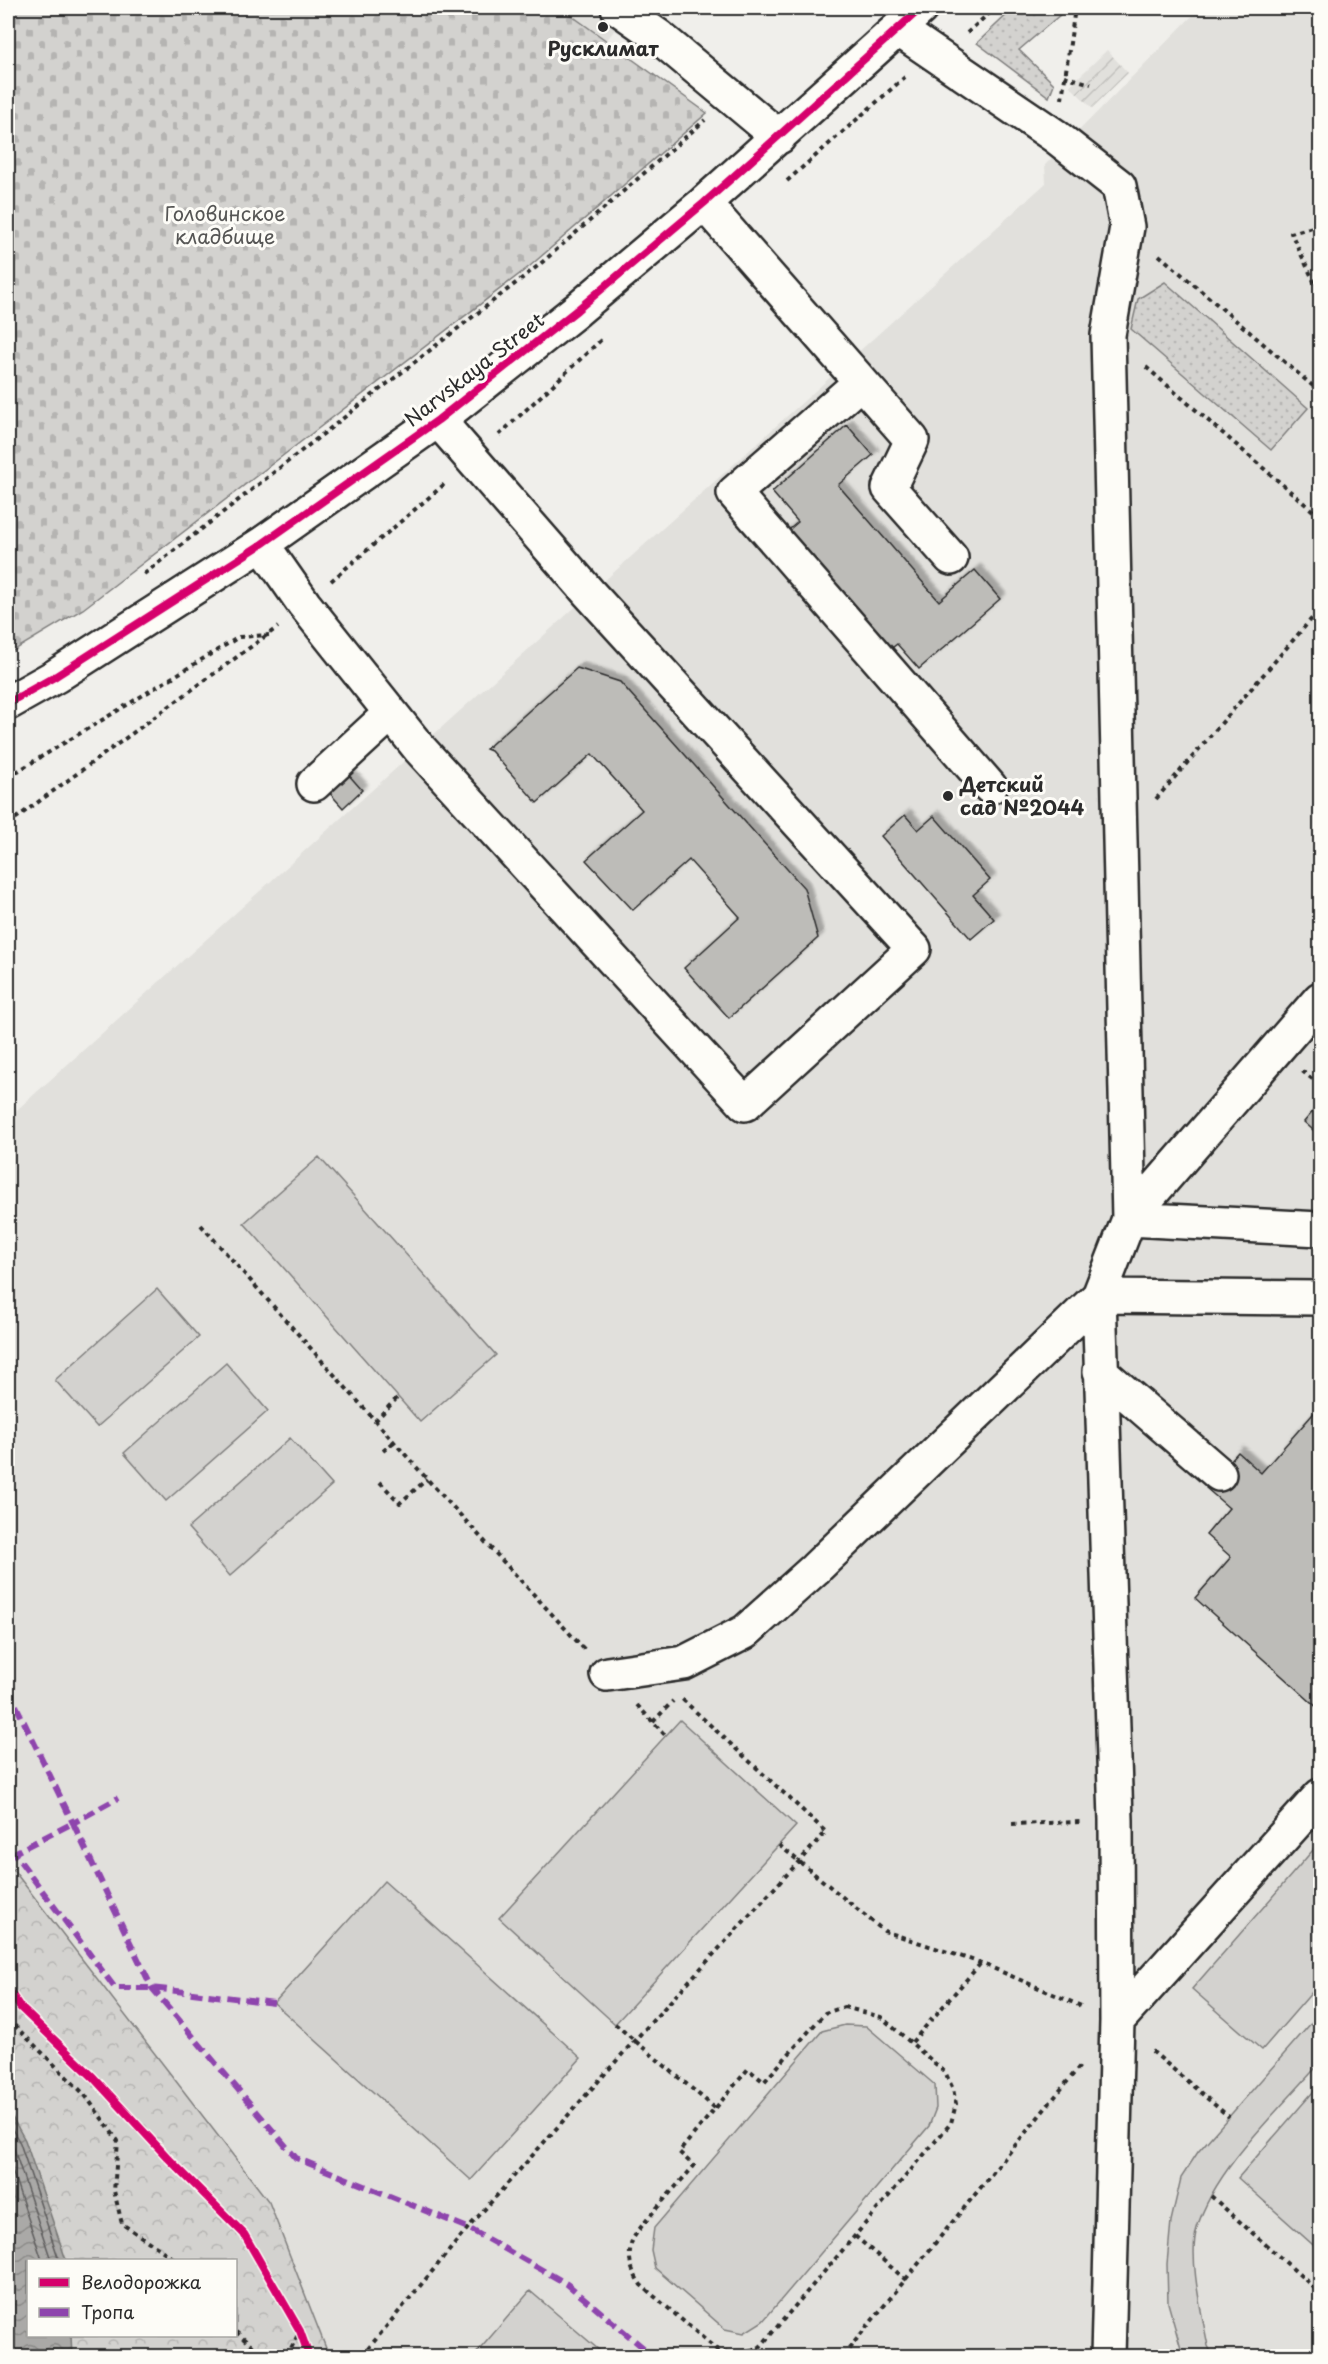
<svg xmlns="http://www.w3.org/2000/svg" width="1328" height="2364" font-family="'Playpen Sans',sans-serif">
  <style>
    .built { fill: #e1e0dc }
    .industrial { fill: url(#industrial-furrows) }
    .grass { fill: url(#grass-dots); stroke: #7f7e7d; stroke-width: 1.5 }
    .cemetery { fill: url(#cemetery-stones); stroke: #7f7e7d; stroke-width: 1.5 }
    .park { fill: url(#park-crowns); stroke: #7f7e7d; stroke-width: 1.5; fill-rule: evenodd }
    .pitch { fill: #d3d2cf; stroke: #7f7e7d; stroke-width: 1.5 }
    .water { fill: url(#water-waves); stroke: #777775; stroke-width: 1.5 }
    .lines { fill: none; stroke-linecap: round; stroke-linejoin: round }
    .shore { stroke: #5e5d5d; stroke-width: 1.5 }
    .building { fill: #bdbcb8; stroke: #2b2b2b; stroke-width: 1.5; filter: url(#shadow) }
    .minor-casing { stroke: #2b2b2b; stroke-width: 38 }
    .path { stroke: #2b2b2b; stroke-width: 4; stroke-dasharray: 4.5 4.5; stroke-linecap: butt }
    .minor { stroke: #fdfcf7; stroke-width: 33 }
    .quiet { stroke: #8e44ad; stroke-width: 6; stroke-dasharray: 12 6; stroke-linecap: butt }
    .cycleway-casing { stroke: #fdfcf7; stroke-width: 11 }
    .cycleway { stroke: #d6006c; stroke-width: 8 }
    .poi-dot { fill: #2b2b2b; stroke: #fdfcf7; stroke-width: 2 }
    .labels { text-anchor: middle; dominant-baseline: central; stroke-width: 6; stroke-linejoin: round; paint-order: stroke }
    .poi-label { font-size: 20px; font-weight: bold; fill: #2b2b2b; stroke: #fdfcf7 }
    .park-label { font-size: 20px; fill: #555554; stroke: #fdfcf7 }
    .street-label { font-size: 20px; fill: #2b2b2b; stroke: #fdfcf7 }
  </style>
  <defs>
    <pattern id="industrial-furrows" width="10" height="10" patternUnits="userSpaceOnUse" patternTransform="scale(1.5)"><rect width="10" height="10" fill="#e1e0dc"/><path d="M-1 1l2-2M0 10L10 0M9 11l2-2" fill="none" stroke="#c1c0bd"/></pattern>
    <pattern id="grass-dots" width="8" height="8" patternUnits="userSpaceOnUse" patternTransform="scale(1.5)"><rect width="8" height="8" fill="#d3d2cf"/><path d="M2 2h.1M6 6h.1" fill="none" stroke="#b5b4b2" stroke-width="1.8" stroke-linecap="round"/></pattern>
    <pattern id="cemetery-stones" width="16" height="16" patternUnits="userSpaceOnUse" patternTransform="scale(1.5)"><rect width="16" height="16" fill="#d3d2cf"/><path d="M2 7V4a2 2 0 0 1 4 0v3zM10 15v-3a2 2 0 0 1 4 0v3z" fill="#b5b4b2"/></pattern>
    <pattern id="park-crowns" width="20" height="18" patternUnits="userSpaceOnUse" patternTransform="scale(1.5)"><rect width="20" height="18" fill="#d3d2cf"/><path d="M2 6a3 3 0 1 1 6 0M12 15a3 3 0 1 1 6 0" fill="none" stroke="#b5b4b2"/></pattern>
    <pattern id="water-waves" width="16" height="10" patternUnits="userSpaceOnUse" patternTransform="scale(1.5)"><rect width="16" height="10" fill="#aaa9a7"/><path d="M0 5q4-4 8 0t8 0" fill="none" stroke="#8b8a88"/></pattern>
    <filter id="shadow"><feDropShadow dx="5.5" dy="-5.5" stdDeviation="1.5" flood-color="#0004"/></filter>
  </defs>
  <rect width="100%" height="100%" fill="#f0efeb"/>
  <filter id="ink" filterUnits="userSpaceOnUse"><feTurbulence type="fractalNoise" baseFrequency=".0167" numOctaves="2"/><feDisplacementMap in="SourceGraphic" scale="12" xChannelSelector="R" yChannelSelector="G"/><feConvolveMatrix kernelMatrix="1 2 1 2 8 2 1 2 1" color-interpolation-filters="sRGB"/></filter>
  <g filter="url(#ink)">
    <path class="built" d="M561,8H631L607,40Z
      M1200,8H1320V2356H329L269,2202L8,1863V1118L1046,183L1045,165Z"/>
    <path class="industrial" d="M1107,50L1128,73L1092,108L1070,86Z"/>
    <path class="grass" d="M1014,8H1068L1019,50L1054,84L1049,97L977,43Z
      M1165,282L1308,408L1271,450L1131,329L1138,299Z"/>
    <path class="cemetery" d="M8,8H561L707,113L530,266L83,609L8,654Z"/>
    <path class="park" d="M8,1863L269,2202L329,2356H8ZM28,2260H236V2336H28Z"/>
    <path class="pitch" d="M319,1157L496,1355L420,1422L244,1223Z
      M157,1289L199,1337L97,1427L55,1380Z
      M226,1363L268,1411L166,1501L124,1453Z
      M290,1438L332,1485L230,1576L188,1528Z
      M680,1720L796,1826L615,2024L499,1918Z
      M1320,1842V1983L1262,2050L1192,1989Z
      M384,1881L581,2058L471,2180L274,2003Z
      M1320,2013V2063C1280,2109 1215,2168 1197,2228C1188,2258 1202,2314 1208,2346L1213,2356H1183L1168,2303L1167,2264L1171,2221L1181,2178L1198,2152Z
      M845,2025L866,2026L935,2085L936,2108L929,2126L763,2321L744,2333L725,2329L655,2268L651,2250L654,2228L822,2031Z
      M1320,2084V2251L1238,2178Z
      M530,2291L606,2356H474Z"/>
    <path class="water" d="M8,2110L25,2140L66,2260H28V2336H71L72,2356H8Z"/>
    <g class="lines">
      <path class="shore" d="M8,2122L20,2143L59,2260
        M8,2137L13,2146L51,2260
        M8,2158L42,2260"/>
    </g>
    <path class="building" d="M847,425L873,455L838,485L939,601L975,570L1000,599L919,669L897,644L888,651L784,534L798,522L772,492Z
      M577,668L620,682L804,888L818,938L729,1018L684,968L740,917L689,860L633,910L586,860L642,810L592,754L537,803L491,751L486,749Z
      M347,773L362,790L343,808L327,790Z
      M905,815L918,830L934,816L990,880L973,895L994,919L971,939L881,836Z
      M1320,1103V1136L1304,1122Z
      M1320,1406V1710L1195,1598L1231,1557L1206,1535L1229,1508L1206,1488L1238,1452L1261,1473Z"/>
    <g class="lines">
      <defs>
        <path id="minor" d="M618,8L658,36L779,137
          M898,29L1055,136L1119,186L1127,227L1108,335L1129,1219L1099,1296L1116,1820L1117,2021L1320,1796
          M704,203L912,440L889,488L951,558
          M861,382L734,493L990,787
          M262,544L304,604L419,748L745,1104L914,949L589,593L438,420
          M8,703L56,676L262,544L438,420L577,310L704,203L921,8
          M314,784L391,713
          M1320,999L1129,1219L1320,1229
          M1100,1371L1219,1474
          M607,1674L684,1663L745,1632L815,1569L1099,1296L1320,1298
          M1108,2356L1117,2021"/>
      </defs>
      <use href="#minor" class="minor-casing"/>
      <path class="path" d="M967,33L995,8
        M1064,76L1091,84
        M1062,99L1075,8
        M787,181L905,77
        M1320,225L1291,233L1320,294
        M1159,255L1320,392
        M1146,367L1320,517
        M499,435L603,338
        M144,574L539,265L705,120
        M331,581L447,482
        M8,777L239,637L269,635
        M1156,799L1320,609
        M8,824L278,627
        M1302,1071L1320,1085
        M201,1225L427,1479L585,1650
        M375,1421L398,1397
        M383,1451L394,1442
        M380,1482L400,1503L427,1479
        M637,1705L666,1736
        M653,1722L673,1701
        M1012,1824L1082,1822
        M779,1845L884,1931L981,1963L1081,2006
        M844,2007L881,2017L945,2072L953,2089L956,2104L951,2123L760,2347C743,2353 733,2355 716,2349L641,2285C631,2271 627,2258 632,2241C636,2229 683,2179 694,2166L679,2152L748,2069L764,2082L825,2013Z
        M8,2019L85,2095L118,2141L114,2191L122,2224L176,2260
        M615,2024L715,2108
        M912,2042L981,1963
        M1152,2051L1229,2117
        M1211,2196L1320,2293
        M855,2236L906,2280
        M236,2332L263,2356
        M287,2356L300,2331
        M362,2356L468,2228L634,2041L826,1832L682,1699
        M843,2356L1080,2066"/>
      <use href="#minor" class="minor"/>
      <path class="quiet" d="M8,1689L73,1823L118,1798
        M274,2003L152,1988H115L14,1853L73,1823L152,1988L296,2158L468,2228L567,2284L653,2356"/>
      <defs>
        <path id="cycleway" d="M8,703L56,676L262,544L438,420L577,310L704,203L921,8
          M8,1989L20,2007L93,2077L167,2157L244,2234L300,2331L309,2356"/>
      </defs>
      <use href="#cycleway" class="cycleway-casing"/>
      <use href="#cycleway" class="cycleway"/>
    </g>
  </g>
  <g class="poi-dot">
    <circle cx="603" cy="27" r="6"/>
    <circle cx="948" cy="796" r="6"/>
  </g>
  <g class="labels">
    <g class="poi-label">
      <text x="603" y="48">Русклимат</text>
      <text x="960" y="784" text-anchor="start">Детский<tspan x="960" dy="23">сад №2044</tspan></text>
    </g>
    <g class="park-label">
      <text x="225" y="213">Головинское<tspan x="225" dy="23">кладбище</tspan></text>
    </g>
    <g class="street-label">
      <text transform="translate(474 369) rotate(-38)">Narvskaya Street</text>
    </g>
  </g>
  <rect width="1328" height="2364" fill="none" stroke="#fdfcf7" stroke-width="30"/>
  <rect x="15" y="15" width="1298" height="2334" fill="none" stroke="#2b2b2b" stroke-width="2" filter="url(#ink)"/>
  <rect x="27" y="2259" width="210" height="78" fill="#fdfcf7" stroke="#a9a8a5" stroke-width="1.5"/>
  <rect x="39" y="2278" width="30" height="9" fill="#d6006c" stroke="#a9a8a5" stroke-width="1.5"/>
  <text x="81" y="2289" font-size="18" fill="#2b2b2b">Велодорожка</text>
  <rect x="39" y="2308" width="30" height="9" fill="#8e44ad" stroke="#a9a8a5" stroke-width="1.5"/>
  <text x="81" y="2319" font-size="18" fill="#2b2b2b">Тропа</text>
</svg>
